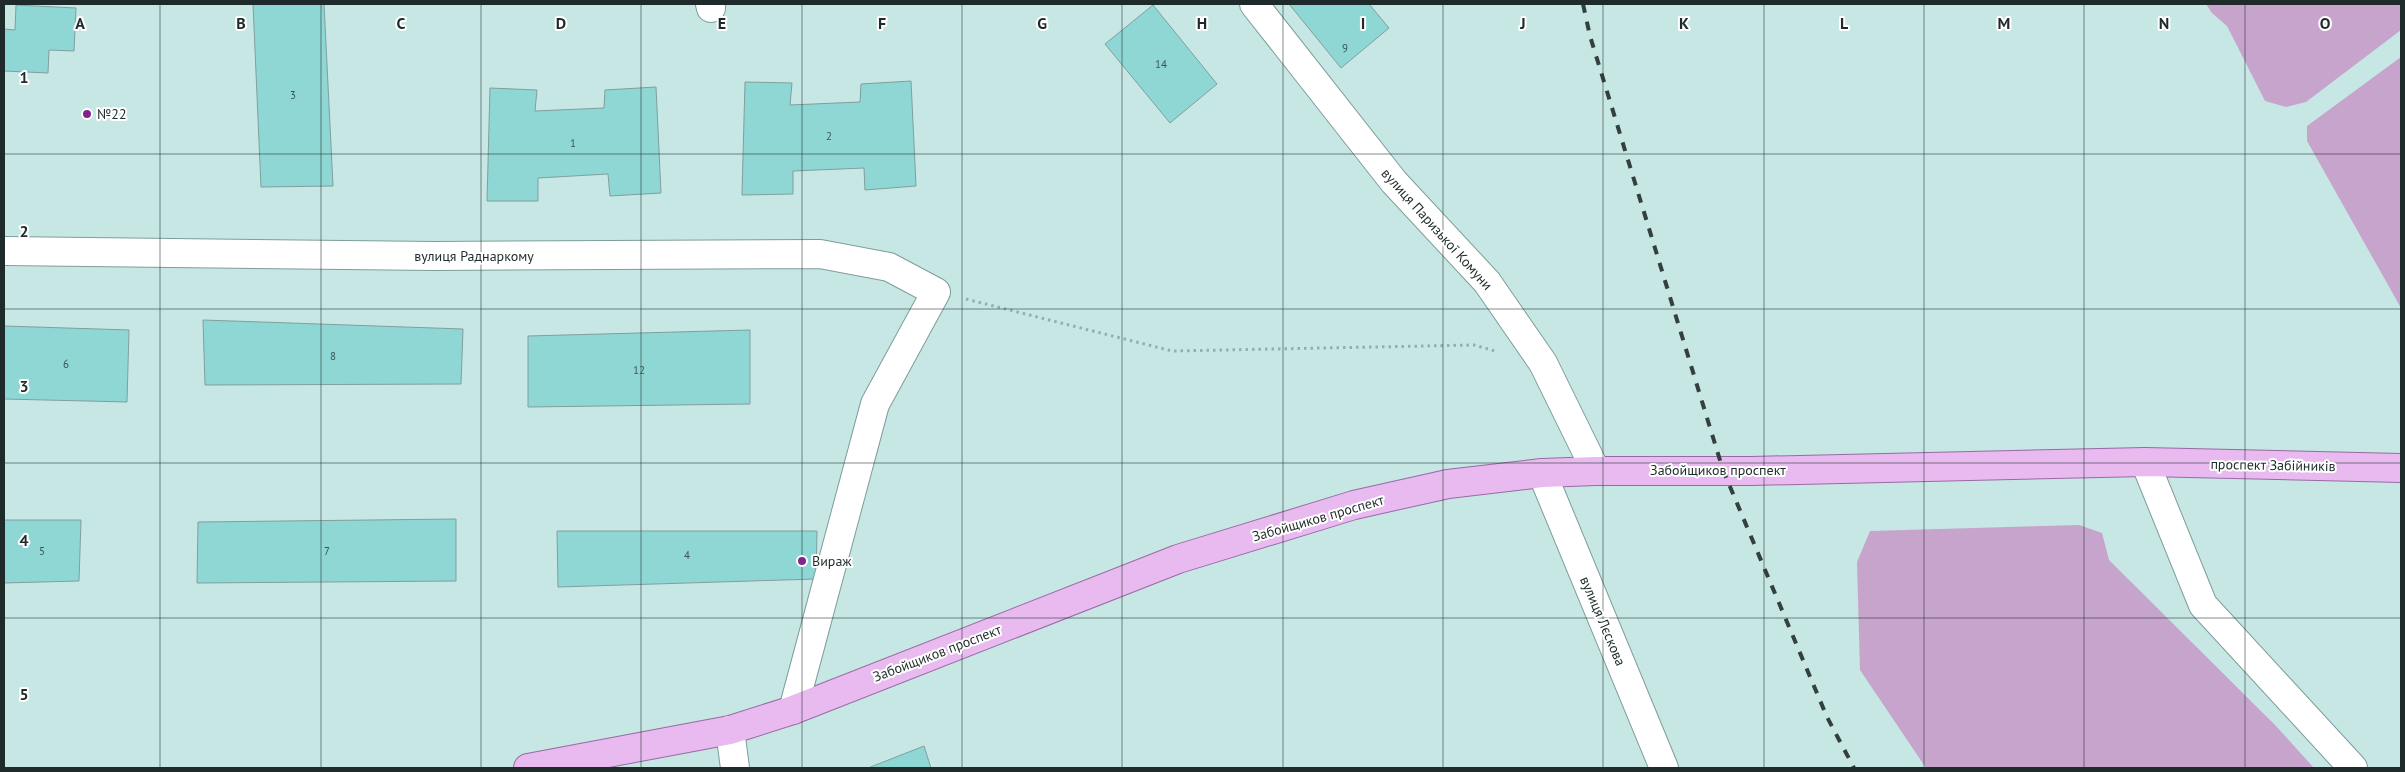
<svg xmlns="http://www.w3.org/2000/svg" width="2405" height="772" font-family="'PT Sans',sans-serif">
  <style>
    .green { fill: #c7a4cc }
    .building { fill: #8ed7d4; stroke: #809f9d }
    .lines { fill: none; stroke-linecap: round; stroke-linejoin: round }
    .minor-casing { stroke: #7e9d9b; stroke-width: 30 }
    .major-casing { stroke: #986aa3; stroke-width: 30 }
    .path { stroke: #94aead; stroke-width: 3; stroke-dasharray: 2.5 4; stroke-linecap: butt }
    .minor { stroke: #fff; stroke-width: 28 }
    .major { stroke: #e8baef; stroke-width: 28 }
    .rail { stroke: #32403f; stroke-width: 4; stroke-dasharray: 9 9; stroke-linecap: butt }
    .grid { fill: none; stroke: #1f2b2a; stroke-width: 1; stroke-opacity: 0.55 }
    .poi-dot { fill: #822490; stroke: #fff; stroke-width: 2 }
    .labels { text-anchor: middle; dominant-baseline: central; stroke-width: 4; stroke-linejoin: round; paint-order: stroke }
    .number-label { font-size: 11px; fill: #3b5654 }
    .poi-label { font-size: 14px; fill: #1f2b2a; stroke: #fff; text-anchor: start }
    .street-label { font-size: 14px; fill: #1f2b2a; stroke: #fff }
    .grid-label { font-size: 16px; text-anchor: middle; font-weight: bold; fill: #1f2b2a; stroke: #fff; stroke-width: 4; stroke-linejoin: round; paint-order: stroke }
  </style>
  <rect width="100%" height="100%" fill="#c7e7e5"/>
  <path class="green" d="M2206,4H2401V30L2306,102L2286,107L2265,101L2227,26L2212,13Z
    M2401,57V308L2307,141V126Z
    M2079,525L2102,533L2109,560L2276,726L2314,768H1926L1860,670L1857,562L1870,531Z"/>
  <path class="building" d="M253,4H324L333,186L261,187Z
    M1289,4H1369L1389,28L1341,68Z
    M16,5L76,8L74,51L49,50L48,73L4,71V29L15,30Z
    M1153,5L1217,84L1170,123L1105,44Z
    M911,81L916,186L865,190L864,168L793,171V194L742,195L745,82L792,83L790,105L860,102L861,84Z
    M656,87L661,193L610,196L608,174L538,178V201H487L490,88L537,90L535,111L604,108L605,90Z
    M203,320L463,329L461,384L205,385Z
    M4,326L129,330L127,402L4,399Z
    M750,330V404L528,407V336Z
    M456,519V581L197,583L198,522Z
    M4,520H81L79,581L4,583Z
    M557,531H817L816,579L558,587Z
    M924,746L931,768H868Z"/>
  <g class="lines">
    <defs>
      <path id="minor" d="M710,4L711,8
        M1254,4L1394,182L1487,282L1543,363L1596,471
        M4,251L434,256L820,254L889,267L936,292L875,404L793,710
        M2145,462L2203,605L2353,768
        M1542,473L1664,768
        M730,730L735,768"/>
      <path id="major" d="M528,768L730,730L793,710L1178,559L1354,505L1448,484L1542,473L1596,471H1752L2145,462L2401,468"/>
    </defs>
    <use href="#minor" class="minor-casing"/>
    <use href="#major" class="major-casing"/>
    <path class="path" d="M966,299L1172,351L1474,345L1495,351"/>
    <use href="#minor" class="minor"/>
    <use href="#major" class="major"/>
    <path class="rail" d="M1583,4L1590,36L1723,470L1827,717L1854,768"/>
  </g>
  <path class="grid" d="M160,4V768M321,4V768M481,4V768M641,4V768M802,4V768M962,4V768M1122,4V768M1283,4V768M1443,4V768M1603,4V768M1764,4V768M1924,4V768M2084,4V768M2245,4V768M4,154H2401M4,309H2401M4,463H2401M4,618H2401"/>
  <g class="poi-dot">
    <circle cx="87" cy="114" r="5"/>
    <circle cx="802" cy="561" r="5"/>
  </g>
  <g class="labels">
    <g class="number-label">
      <text x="1345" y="48">9</text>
      <text x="1161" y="64">14</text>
      <text x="293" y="95">3</text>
      <text x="829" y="136">2</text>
      <text x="573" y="143">1</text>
      <text x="333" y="356">8</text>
      <text x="66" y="364">6</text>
      <text x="639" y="370">12</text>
      <text x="42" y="551">5</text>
      <text x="327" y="551">7</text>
      <text x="687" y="555">4</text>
    </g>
    <g class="poi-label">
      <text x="97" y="114">№22</text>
      <text x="812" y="561">Вираж</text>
    </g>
    <g class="street-label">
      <text transform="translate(1437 229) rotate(48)">вулиця Паризької Комуни</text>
      <text x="474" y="256">вулиця Раднаркому</text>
      <text transform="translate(2273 465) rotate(1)">проспект Забійників</text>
      <text x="1718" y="470">Забойщиков проспект</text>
      <text transform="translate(1318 518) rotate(-16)">Забойщиков проспект</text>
      <text transform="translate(1603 621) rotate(67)">вулиця Лєскова</text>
      <text transform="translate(937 653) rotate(-21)">Забойщиков проспект</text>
    </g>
  </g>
  <g class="grid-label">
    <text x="80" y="29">A</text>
    <text x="241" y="29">B</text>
    <text x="401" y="29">C</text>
    <text x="561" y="29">D</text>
    <text x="722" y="29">E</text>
    <text x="882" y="29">F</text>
    <text x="1042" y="29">G</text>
    <text x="1202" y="29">H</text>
    <text x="1363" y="29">I</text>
    <text x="1523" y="29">J</text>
    <text x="1684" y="29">K</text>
    <text x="1844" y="29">L</text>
    <text x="2004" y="29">M</text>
    <text x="2164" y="29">N</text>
    <text x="2325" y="29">O</text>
    <text x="24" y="83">1</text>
    <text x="24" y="237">2</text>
    <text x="24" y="392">3</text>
    <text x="24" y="546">4</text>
    <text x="24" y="700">5</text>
  </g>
  <rect width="2405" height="772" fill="none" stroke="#1f2b2a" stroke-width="10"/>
</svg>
